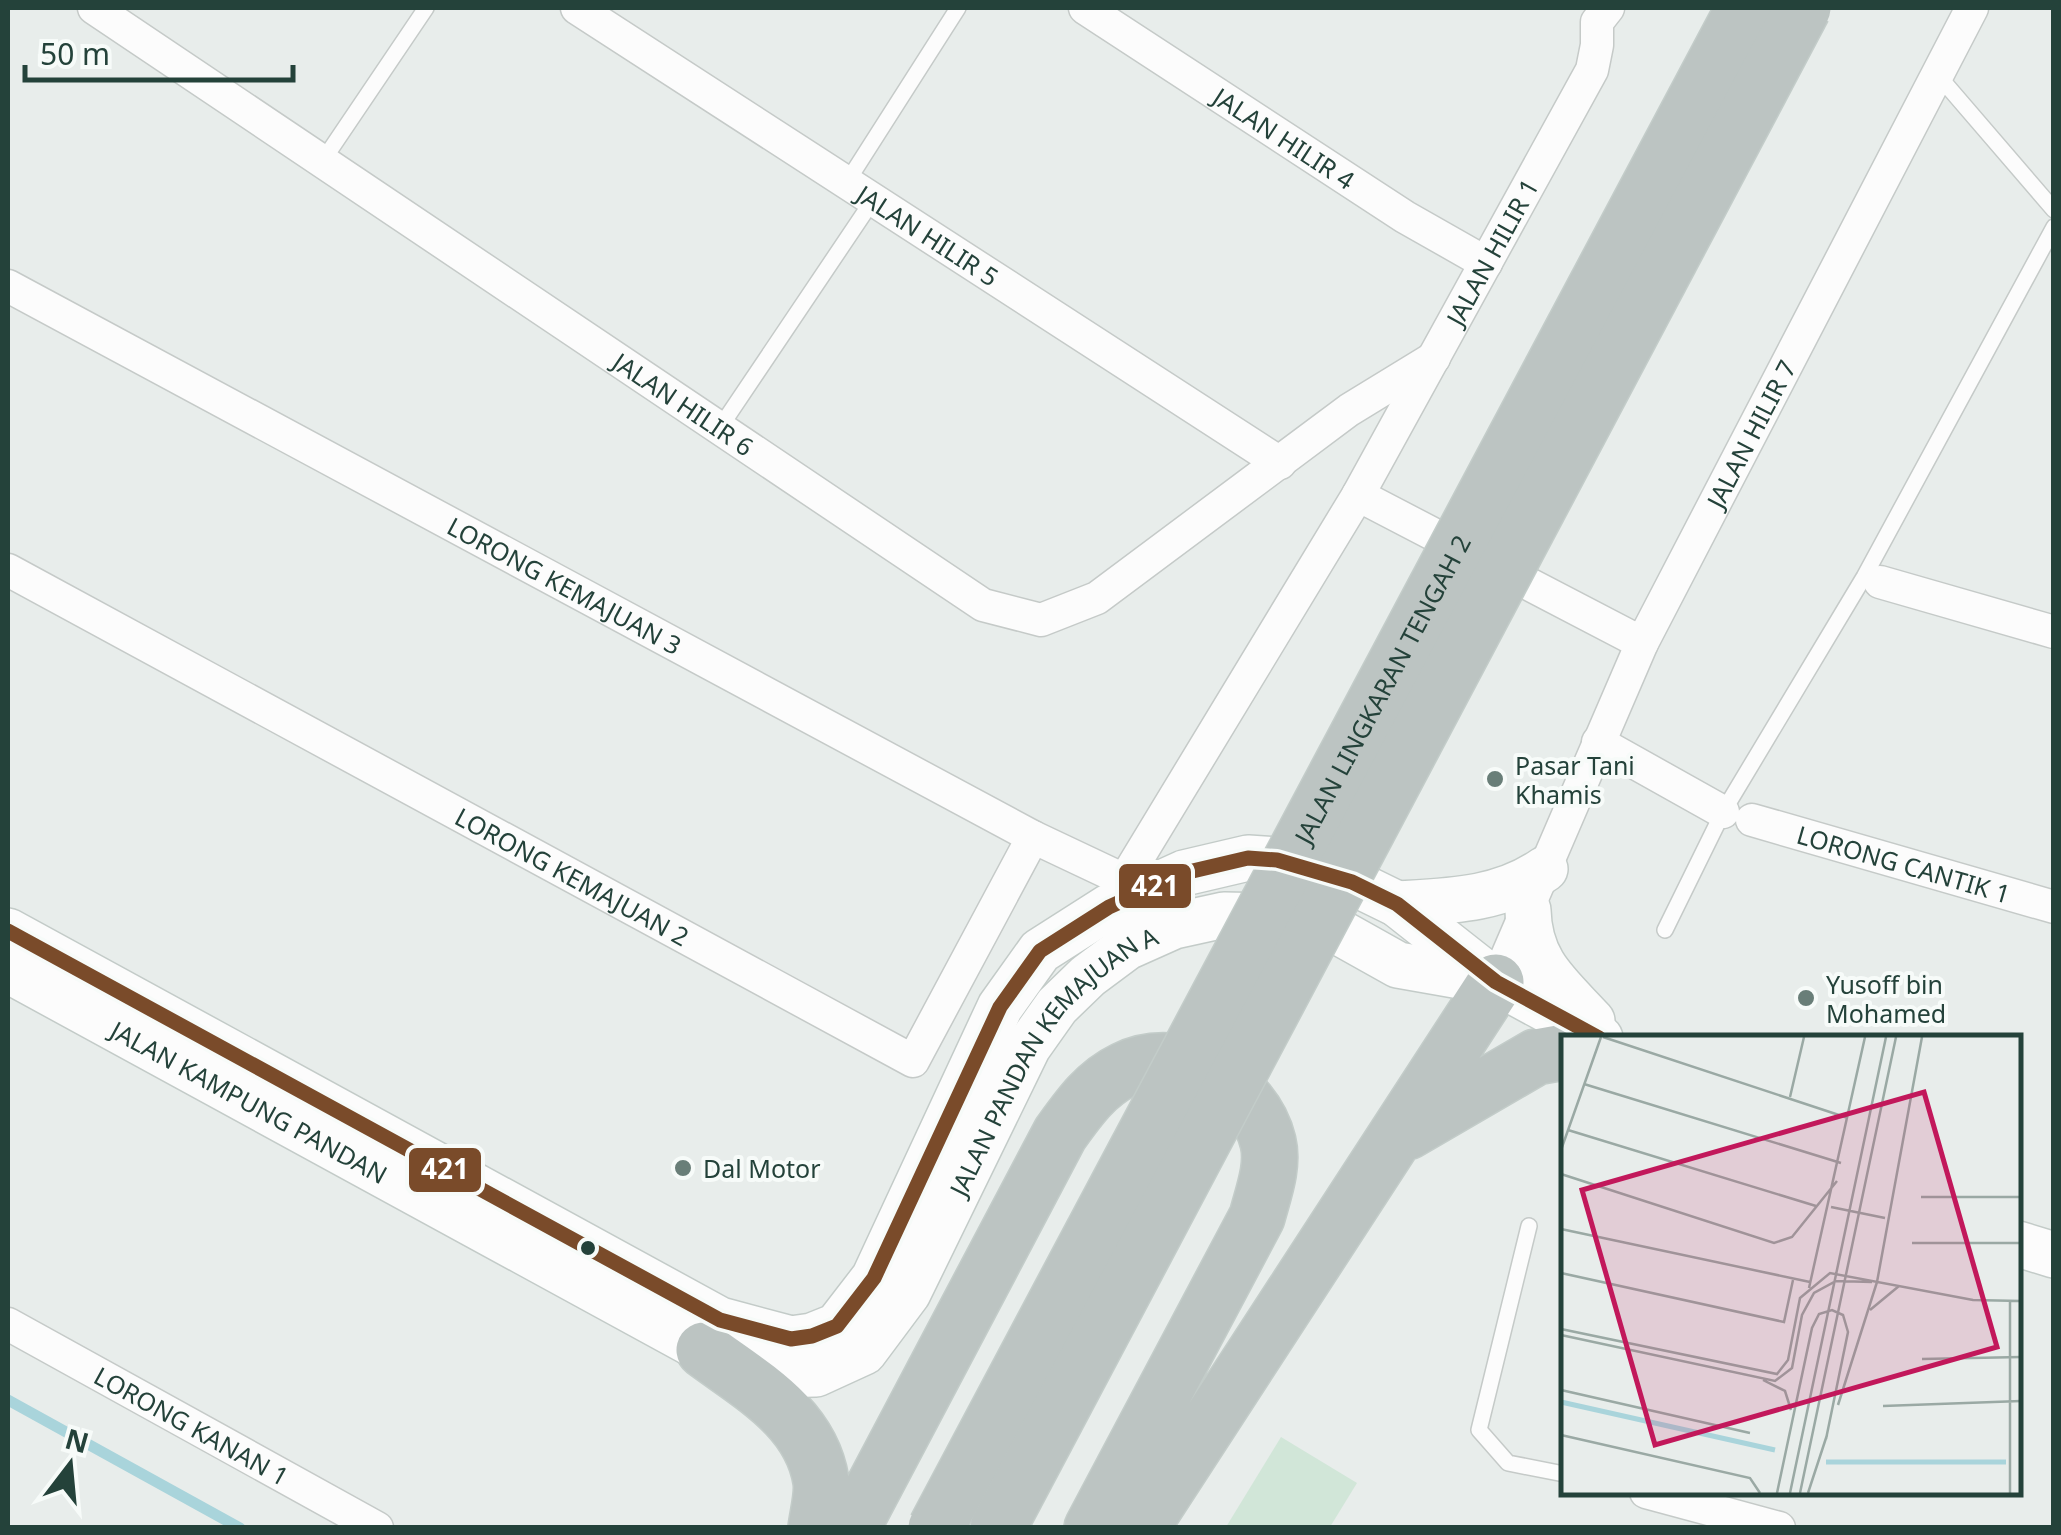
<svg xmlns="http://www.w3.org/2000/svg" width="2061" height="1535" font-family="'Noto Sans',sans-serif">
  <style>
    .green { fill: #d1e6d8 }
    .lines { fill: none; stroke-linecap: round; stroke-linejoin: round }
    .stream { stroke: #a9d4db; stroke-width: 11 }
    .lane-casing { stroke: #c5cac8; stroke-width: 18 }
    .street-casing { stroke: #c5cac8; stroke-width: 35 }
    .secondary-casing { stroke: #c3cbc8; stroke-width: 48 }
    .highway-casing { stroke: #c3ccc9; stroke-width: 58 }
    .lane { stroke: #fcfcfc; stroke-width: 15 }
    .street { stroke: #fcfcfc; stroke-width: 32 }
    .secondary { stroke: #fcfcfc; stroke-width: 45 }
    .highway { stroke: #bcc4c2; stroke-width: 55 }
    .highway-bridge-casing { stroke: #c3ccc9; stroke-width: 58; stroke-linecap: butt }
    .highway-bridge { stroke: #bcc4c2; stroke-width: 55 }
    .bus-1-casing { stroke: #f7fbf9; stroke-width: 22 }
    .bus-1 { stroke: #7a4b2a; stroke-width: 15 }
    .poi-dot { fill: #697e78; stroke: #f7fbf9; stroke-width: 4 }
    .bus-dot { fill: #24423a; stroke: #f7fbf9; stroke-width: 4 }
    .labels { text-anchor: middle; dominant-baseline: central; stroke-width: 8; stroke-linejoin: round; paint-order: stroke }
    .street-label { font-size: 25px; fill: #24423a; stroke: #f7fbf9 }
    .poi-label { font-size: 25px; fill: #24423a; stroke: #f7fbf9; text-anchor: start }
    .inset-river { fill: none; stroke: #a9d4db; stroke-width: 5 }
    .inset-road { fill: none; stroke: #9aa9a4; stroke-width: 2.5 }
    .view { fill: #c2185b; fill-opacity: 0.15; stroke: #c2185b; stroke-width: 5 }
    .inset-edge { fill: none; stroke: #24423a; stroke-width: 5 }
    .line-badge { stroke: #f7fbf9; stroke-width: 4 }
    .badge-label { font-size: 28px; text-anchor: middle; font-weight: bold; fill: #fff }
  </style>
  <rect width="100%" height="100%" fill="#e8edeb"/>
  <path class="green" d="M1281,1437L1357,1483L1330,1527H1226Z"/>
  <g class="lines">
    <path class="stream" d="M8,1400L240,1528"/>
    <defs>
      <path id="lane" d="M1937,74L2054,210
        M322,162L426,8
        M847,182L958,8
        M719,429L873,200
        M1665,930L1723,812L1864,577L2054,227
        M1529,1226L1479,1430L1508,1463L1564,1474"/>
      <g id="street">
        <path id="s1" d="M94,8L983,605L1041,620L1097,598L1349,410L1434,358"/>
        <path id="s2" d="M577,8L1280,463"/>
        <path id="s3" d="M1085,8L1405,217L1486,263"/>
        <path id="s4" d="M8,286L1033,837L1124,880"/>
        <path d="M1358,495L1642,643"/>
        <path id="s5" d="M8,570L913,1061L1033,837"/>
        <path d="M1880,582L2054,632"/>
        <path d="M1598,742L1723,812"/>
        <path id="s6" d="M1752,820L2054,907"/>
        <path id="s7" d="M1113,899L1358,495L1592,70L1597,45V22L1608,8"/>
        <path id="s8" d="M1496,982L1642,643L1972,8"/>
        <path id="s9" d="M8,1324L377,1528"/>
        <path d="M1646,1492L1779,1528"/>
      </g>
      <g id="secondary">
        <path d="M1397,904C1450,901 1501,900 1545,869"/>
        <path d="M1528,910C1529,963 1558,984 1592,1021"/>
        <path d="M8,931L720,1320L791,1339L812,1336L837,1326L874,1278L1000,1007L1040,951L1109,907L1184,873L1248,858L1277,860L1352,882L1397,904L1496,982L1600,1038"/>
        <path id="s10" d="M8,970L704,1350L767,1375L816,1374L864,1352L908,1293L1028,1047L1057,1006L1088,976L1127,947L1174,926L1224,915L1271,916L1339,932L1398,965L1489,981"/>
        <path d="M2018,1244L2054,1255"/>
      </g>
      <path id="highway" d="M1407,1132L1536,1057L1564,1052
        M704,1350C751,1385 811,1417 821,1481C823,1495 818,1513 816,1528
        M852,1528L1060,1134C1078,1109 1095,1084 1124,1070C1181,1041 1254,1084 1268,1142C1274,1166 1263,1194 1257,1217L1092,1528
        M1141,1528L1496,982"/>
    </defs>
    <use href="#lane" class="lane-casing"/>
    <use href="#street" class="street-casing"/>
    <use href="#secondary" class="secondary-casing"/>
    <use href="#highway" class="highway-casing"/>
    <use href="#lane" class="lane"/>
    <use href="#street" class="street"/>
    <use href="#secondary" class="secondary"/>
    <use href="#highway" class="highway"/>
    <defs>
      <g id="highway-bridge">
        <path id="s11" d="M936,1528L1744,8"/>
        <path d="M998,1528L1803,8"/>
      </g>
    </defs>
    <use href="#highway-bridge" class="highway-bridge-casing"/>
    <use href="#highway-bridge" class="highway-bridge"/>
    <defs>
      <path id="bus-1" d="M8,931L720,1320L791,1339L812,1336L837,1326L874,1278L1000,1007L1040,951L1109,907L1184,873L1248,858L1277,860L1352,882L1397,904L1496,982L1599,1038"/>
    </defs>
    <use href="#bus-1" class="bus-1-casing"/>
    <use href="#bus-1" class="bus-1"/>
  </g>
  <g class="poi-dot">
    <circle cx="1495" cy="779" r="10"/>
    <circle cx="1806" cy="998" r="10"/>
    <circle cx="683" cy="1168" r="10"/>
  </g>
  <circle class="bus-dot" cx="588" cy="1248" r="9"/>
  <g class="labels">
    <g class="street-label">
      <text stroke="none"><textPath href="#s3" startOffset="238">JALAN HILIR 4</textPath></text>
      <text stroke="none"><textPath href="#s2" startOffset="418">JALAN HILIR 5</textPath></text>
      <text stroke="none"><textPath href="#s7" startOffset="750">JALAN HILIR 1</textPath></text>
      <text stroke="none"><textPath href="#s1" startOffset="710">JALAN HILIR 6</textPath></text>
      <text stroke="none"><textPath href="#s8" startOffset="605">JALAN HILIR 7</textPath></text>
      <text stroke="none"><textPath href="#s4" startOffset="632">LORONG KEMAJUAN 3</textPath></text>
      <text stroke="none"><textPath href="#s11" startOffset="950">JALAN LINGKARAN TENGAH 2</textPath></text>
      <text stroke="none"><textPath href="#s6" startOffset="158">LORONG CANTIK 1</textPath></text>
      <text stroke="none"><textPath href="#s5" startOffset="642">LORONG KEMAJUAN 2</textPath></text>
      <text stroke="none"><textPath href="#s10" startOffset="1315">JALAN PANDAN KEMAJUAN A</textPath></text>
      <text stroke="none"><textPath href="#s10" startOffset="275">JALAN KAMPUNG PANDAN</textPath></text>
      <text stroke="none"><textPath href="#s9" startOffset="210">LORONG KANAN 1</textPath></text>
    </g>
    <g class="poi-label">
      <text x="1515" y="765">Pasar Tani<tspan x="1515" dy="29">Khamis</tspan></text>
      <text x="1826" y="984">Yusoff bin<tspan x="1826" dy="29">Mohamed</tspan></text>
      <text x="703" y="1168">Dal Motor</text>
    </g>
  </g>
  <g transform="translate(1561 1035)">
    <rect width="460" height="460" fill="#e8edeb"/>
    <path class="inset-river" d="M0,367L214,415M265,427H445"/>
    <path class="inset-road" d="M42,2L287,83M23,49L280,128M229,62L243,2M7,95L255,171M0,115L40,2M0,139L213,208L231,202L276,146M360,162H460M270,172L324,183M0,194L249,247M351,208H460M0,238L223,287L232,245M316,247L361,2M248,253L304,2M309,275L338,251M0,294L216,339L227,325L239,263L269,238L412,265L460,266M0,300L214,346L231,333L241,280L253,258L275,246L311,247M361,324L460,322M202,345L224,356L230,375M0,355L189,398M277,370L316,247M322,371L460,366M0,400L189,443L199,458M216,458L251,293L258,279L271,275L282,280L287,297L265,404M229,458L325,2M239,458L335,2M247,458L266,400M449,458V266"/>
    <path class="view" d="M363,57L436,312L94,410L21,155Z"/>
    <rect width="460" height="460" class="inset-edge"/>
  </g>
  <g class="line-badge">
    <rect x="1117" y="862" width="76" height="48" rx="10" fill="#7a4b2a"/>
    <rect x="407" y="1146" width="76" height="48" rx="10" fill="#7a4b2a"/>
  </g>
  <g class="badge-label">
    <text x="1155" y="896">421</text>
    <text x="445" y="1179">421</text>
  </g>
  <rect width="2061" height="1535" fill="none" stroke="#24423a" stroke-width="20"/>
  <g transform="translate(70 1465) rotate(16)" stroke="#f7fbf9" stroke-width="8" paint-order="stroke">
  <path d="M0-8L18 38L0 25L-18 38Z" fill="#24423a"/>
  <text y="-15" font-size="28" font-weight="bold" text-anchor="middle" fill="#24423a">N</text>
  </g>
  <path d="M25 65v15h268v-15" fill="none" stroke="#24423a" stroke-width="5"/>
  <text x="40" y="65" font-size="30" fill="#24423a" stroke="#f7fbf9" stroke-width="8" paint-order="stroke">50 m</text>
</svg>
